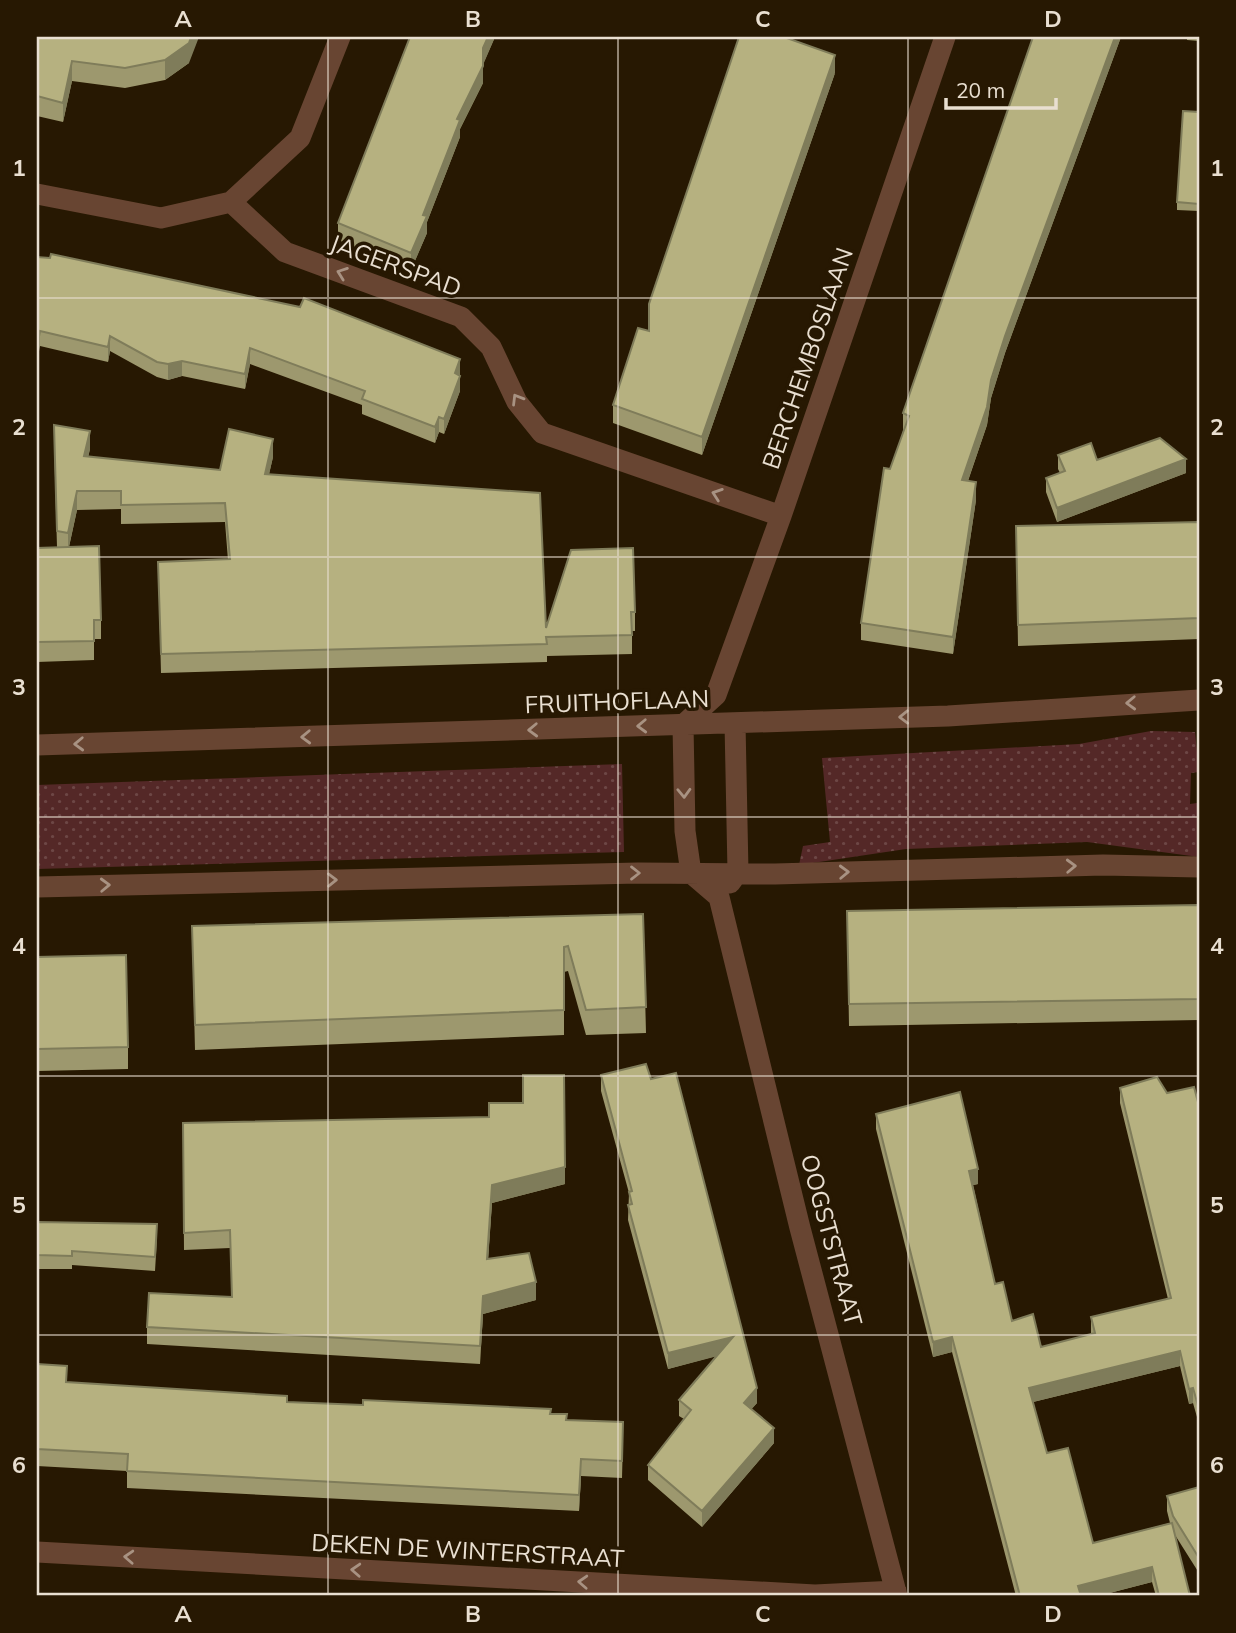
<svg xmlns="http://www.w3.org/2000/svg" width="1236" height="1633" font-family="Mulish,sans-serif">
  <style>
    .park { fill: url(#park-dots) }
    .lines { fill: none; stroke-linecap: round; stroke-linejoin: round }
    .minor { stroke: #684532; stroke-width: 21 }
    .wall { fill: #9d986e }
    .shaded-wall { fill: #7f7c5a }
    .building { fill: #b6b180; stroke: #7f7c5a; stroke-width: 2 }
    .oneway { stroke: #a89282 }
    .grid { fill: none; stroke: #e9dfd1; stroke-width: 2; stroke-opacity: 0.55 }
    .labels { text-anchor: middle; dominant-baseline: central; stroke-width: 7; stroke-linejoin: round; paint-order: stroke }
    .street-label { font-size: 24px; fill: #e9dfd1; stroke: #271802 }
    .neatline { fill: none; stroke: #e9dfd1; stroke-width: 2.5 }
    .grid-label { font-size: 23px; text-anchor: middle; font-weight: bold; fill: #e9dfd1 }
  </style>
  <defs>
    <pattern id="park-dots" width="8" height="8" patternUnits="userSpaceOnUse" patternTransform="scale(1.75)"><rect width="8" height="8" fill="#542827"/><path d="M2 2h.1M6 6h.1" fill="none" stroke="#6d4745" stroke-width="1.8" stroke-linecap="round"/></pattern>
  </defs>
  <rect width="100%" height="100%" fill="#271802"/>
  <path class="park" d="M1151,731L1195,732L1199,772L1191,773L1190,804L1197,803L1199,857L1087,842L906,849L799,865L803,846L830,842L822,758L1079,744Z
    M622,764L624,852L37,869V785Z"/>
  <g class="lines">
    <path class="minor" d="M37,194L161,218L231,202L300,138L340,37
      M231,202L285,252L461,317L491,347L517,402L542,433L781,516
      M683,725L685,831L691,873L719,897L800,1228L897,1596
      M683,725L716,695L781,516L945,37
      M37,745L948,716L1199,700
      M730,883L738,872L735,723
      M37,887L638,873L775,874L1103,865L1199,867
      M37,1552L815,1595L896,1591"/>
  </g>
  <path class="wall" d="M37,37L189,63L165,80L125,88L72,81L63,122L37,116Z
    M410,37H495L483,64V83L460,129V137L427,222V233L411,270L338,240V223Z
    M1033,37H1121L1005,353L991,398L987,425L968,481L976,500L953,654L861,640V623L903,431V413Z
    M1187,37H1199V41L1187,40Z
    M835,73L702,455L613,423V405L649,331Z
    M1199,112V211L1177,210V202Z
    M37,257L460,374V391L444,434L439,432L435,443L362,414V405L250,364L245,389L182,376L168,380L157,377L110,351L108,362L40,346Z
    M54,443L90,449L88,457L220,470L273,457L269,474L546,628L635,612V631H632V654L547,656V662L161,673L158,562L228,560L225,522L121,524V509L77,510L69,547L101,620V639H94V660L37,662V548L57,547Z
    M1058,455L1097,460L1186,473L1057,522L1046,492V478L1060,473L1058,469Z
    M1199,522V639L1018,646L1016,526Z
    M847,911L1199,961V1020L849,1026Z
    M643,914L646,1033L586,1035L568,971L564,972V1035L195,1050L192,926Z
    M37,957L128,1047V1069L37,1071Z
    M601,1075L651,1079L757,1403L751,1409L774,1443L702,1527L648,1480V1465L684,1419L679,1416V1400L716,1356L668,1369L628,1220L629,1193L601,1091Z
    M1120,1088L1167,1093L1199,1106V1424L1193,1403L1189,1404L1180,1366L1033,1402L1047,1453L1093,1543L1170,1523L1167,1511V1496L1199,1487V1573L1175,1535L1190,1596H1156L1152,1582L1098,1596H1016L952,1352L933,1357L876,1129V1114L978,1184L973,1185L995,1284L1012,1321L1041,1347L1091,1334V1317L1168,1299L1120,1103Z
    M489,1103L565,1184L492,1203L488,1259L536,1300L483,1314L480,1364L147,1344V1327L232,1297L230,1248L184,1250L183,1123L489,1117Z
    M37,1222L157,1238L155,1271L72,1265V1269H37Z
    M37,1364L67,1382L287,1402L551,1414L623,1439L622,1478L581,1476L579,1511L127,1488V1471L37,1466Z"/>
  <path class="shaded-wall" d="M191,37H199L189,63L165,80V60Z
    M488,37H495L483,65V48Z
    M1115,37H1121L1005,353L991,398L987,425L962,498V480L1005,336Z
    M835,55V73L702,455V437Z
    M72,61V81L63,122V103Z
    M483,66V83L460,129V137L427,222V233L411,270V253L423,215L457,119Z
    M40,331V346L37,362V347Z
    M110,336V351L108,362V347Z
    M250,348V364L245,389V374Z
    M460,359V374L455,389V373Z
    M182,361V376L168,380V364Z
    M460,376V391L444,434V419Z
    M439,417V432L435,443V427Z
    M90,431V449L84,475V456Z
    M273,439V457L265,492V474Z
    M1186,459V473L1057,522V508Z
    M976,482V500L953,654V637Z
    M77,491V510L68,551V533Z
    M565,1167V1184L492,1203L487,1277V1259L492,1185Z
    M978,1169V1184L969,1186V1171Z
    M536,1282V1300L483,1314L480,1364L483,1296Z
    M733,1337V1352L668,1369V1353Z
    M952,1337V1352L933,1357V1342Z
    M1180,1351V1366L1029,1403V1388Z
    M757,1388V1403L744,1418V1403Z
    M1193,1388V1403L1189,1404V1389Z
    M774,1428V1443L702,1527V1511Z
    M581,1459V1476L579,1511V1495Z
    M1152,1567V1582L1098,1596H1078V1586Z"/>
  <path class="building" d="M37,37H191L189,43L165,60L125,68L72,61L63,103L37,96Z
    M410,37H488L483,48V66L457,119L460,120L423,215L427,216L411,253L338,223Z
    M739,37H784L835,55L702,437L613,405L638,328L649,331V304Z
    M1033,37H1115L1005,336L991,380L987,407L962,480L976,482L953,637L861,623L884,468L890,469L909,416L903,413Z
    M1183,111L1199,112V204L1177,202Z
    M51,254L300,307L304,298L460,359L455,373L460,376L444,419L439,417L435,427L362,399L365,391L250,348L245,374L182,361L168,364L157,362L110,336L108,347L40,331L37,347V257L50,258Z
    M54,425L90,431L84,456L220,470L229,429L273,439L265,474L540,493L546,628L571,550L633,548L635,612H631L632,635L546,637L547,644L161,654L158,562L230,559L225,503L121,505V491H77L68,533L57,531Z
    M1160,438L1186,459L1057,508L1046,478L1065,471L1058,455L1091,443L1097,460Z
    M1199,522V618L1018,625L1016,526Z
    M99,546L101,620H94V641L37,642V548Z
    M1198,905L1199,999L849,1004L847,911Z
    M643,914L646,1007L586,1010L568,946L564,947V1010L195,1025L192,926Z
    M126,955L128,1047L37,1049V957Z
    M646,1064L651,1079L676,1073L757,1388L744,1403L774,1428L702,1511L648,1465L691,1410L679,1400L733,1337L668,1353L628,1205L632,1204L629,1192L632,1191L601,1075Z
    M523,1075H564L565,1167L492,1185L487,1259L529,1253L536,1282L483,1296L480,1346L147,1327L149,1293L232,1297L230,1230L184,1233L183,1123L489,1117V1103H523Z
    M1157,1077L1167,1093L1194,1087L1199,1106V1409L1193,1388L1189,1389L1180,1351L1029,1388L1047,1453L1068,1448L1093,1543L1172,1523L1190,1596H1159L1152,1567L1078,1586L1081,1596H1020L952,1337L933,1342L876,1114L960,1092L978,1169L969,1171L995,1284L1003,1282L1012,1321L1033,1314L1041,1347L1095,1333L1091,1317L1171,1298L1120,1088Z
    M37,1222L157,1224L155,1257L72,1251V1256L37,1255Z
    M37,1364L67,1366L66,1382L287,1396V1402L363,1405V1400L551,1409L550,1414H567L566,1420L623,1422L622,1461L581,1459L579,1495L127,1471L128,1454L37,1449Z
    M1199,1487V1558L1173,1516L1167,1496Z"/>
  <defs><path id="oneway-chevron" d="M-2-3.5L2.5 0L-2 3.5" fill="none" stroke-width="1.6" stroke-linecap="round" stroke-linejoin="round" transform="scale(1.75)"/></defs>
  <g class="oneway">
    <use href="#oneway-chevron" transform="translate(342 273) rotate(-160)"/>
    <use href="#oneway-chevron" transform="translate(517 399) rotate(-121)"/>
    <use href="#oneway-chevron" transform="translate(717 494) rotate(-161)"/>
    <use href="#oneway-chevron" transform="translate(1131 703) rotate(178)"/>
    <use href="#oneway-chevron" transform="translate(904 717) rotate(179)"/>
    <use href="#oneway-chevron" transform="translate(642 726) rotate(178)"/>
    <use href="#oneway-chevron" transform="translate(533 730) rotate(178)"/>
    <use href="#oneway-chevron" transform="translate(306 737) rotate(178)"/>
    <use href="#oneway-chevron" transform="translate(79 744) rotate(178)"/>
    <use href="#oneway-chevron" transform="translate(684 793) rotate(88)"/>
    <use href="#oneway-chevron" transform="translate(1071 866) rotate(-2)"/>
    <use href="#oneway-chevron" transform="translate(844 872) rotate(-2)"/>
    <use href="#oneway-chevron" transform="translate(635 873)"/>
    <use href="#oneway-chevron" transform="translate(332 880) rotate(-1)"/>
    <use href="#oneway-chevron" transform="translate(105 885) rotate(-2)"/>
    <use href="#oneway-chevron" transform="translate(129 1557) rotate(-177)"/>
    <use href="#oneway-chevron" transform="translate(356 1570) rotate(-177)"/>
    <use href="#oneway-chevron" transform="translate(583 1582) rotate(-177)"/>
  </g>
  <path class="grid" d="M328,37V1596M618,37V1596M908,37V1596M37,298H1199M37,557H1199M37,817H1199M37,1076H1199M37,1335H1199"/>
  <g class="labels">
    <g class="street-label">
      <text transform="translate(396 265) rotate(20)">JAGERSPAD</text>
      <text transform="translate(807 358) rotate(-71)">BERCHEMBOSLAAN</text>
      <text transform="translate(617 701) rotate(-2)">FRUITHOFLAAN</text>
      <text transform="translate(832 1240) rotate(75)">OOGSTSTRAAT</text>
      <text transform="translate(468 1550) rotate(3)">DEKEN DE WINTERSTRAAT</text>
    </g>
  </g>
  <rect width="1236" height="1633" fill="none" stroke="#271802" stroke-width="77"/>
  <path d="M946 98v10h110v-10" fill="none" stroke="#e9dfd1" stroke-width="3.5"/>
  <text x="956" y="98" font-size="21" fill="#e9dfd1" stroke="#271802" stroke-width="5" paint-order="stroke">20 m</text>
  <rect x="38" y="38" width="1160" height="1556" class="neatline"/>
  <g class="grid-label">
    <text x="183" y="27">A</text>
    <text x="473" y="27">B</text>
    <text x="763" y="27">C</text>
    <text x="1053" y="27">D</text>
    <text x="19" y="176">1</text>
    <text x="1217" y="176">1</text>
    <text x="19" y="435">2</text>
    <text x="1217" y="435">2</text>
    <text x="19" y="695">3</text>
    <text x="1217" y="695">3</text>
    <text x="19" y="954">4</text>
    <text x="1217" y="954">4</text>
    <text x="19" y="1213">5</text>
    <text x="1217" y="1213">5</text>
    <text x="19" y="1473">6</text>
    <text x="1217" y="1473">6</text>
    <text x="183" y="1622">A</text>
    <text x="473" y="1622">B</text>
    <text x="763" y="1622">C</text>
    <text x="1053" y="1622">D</text>
  </g>
</svg>
